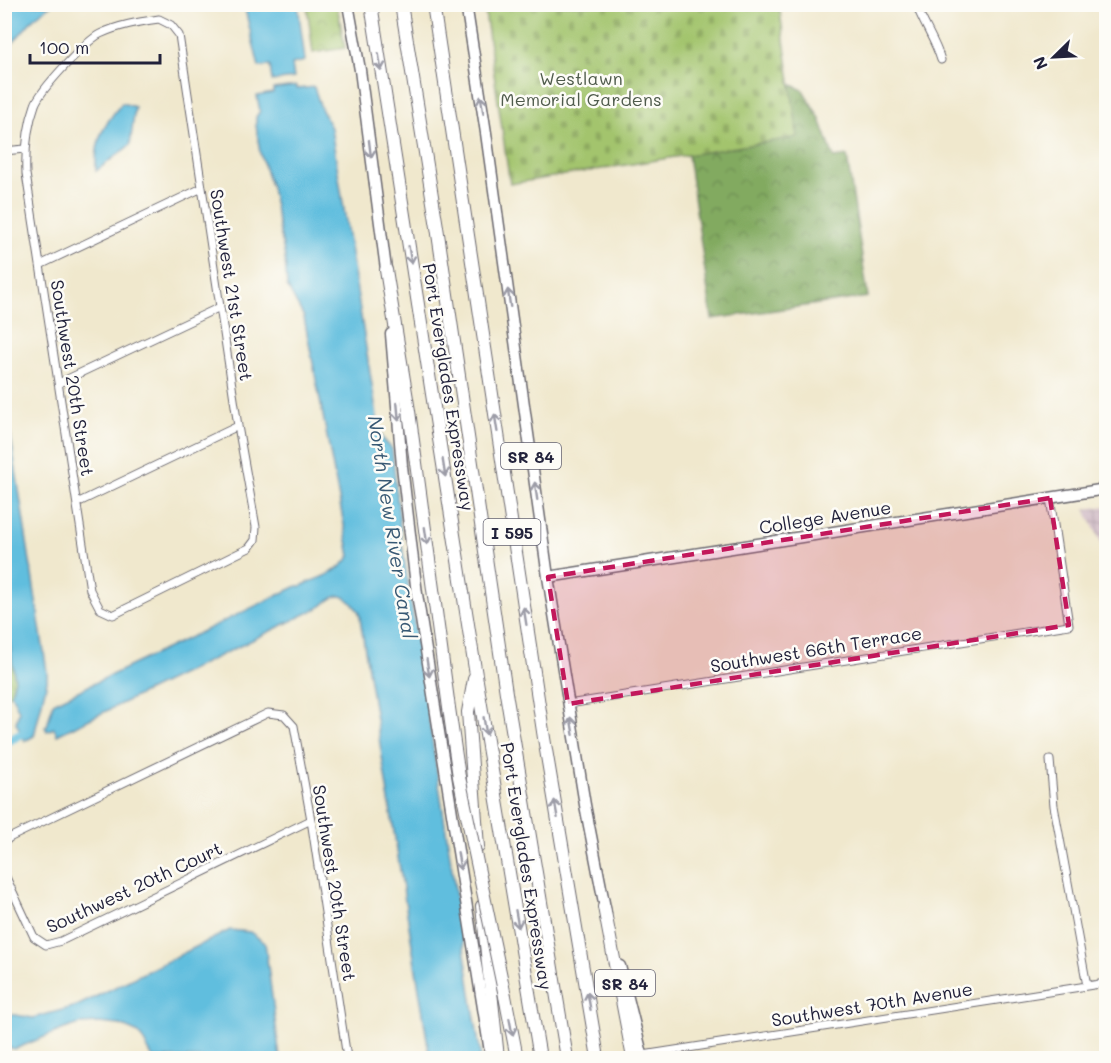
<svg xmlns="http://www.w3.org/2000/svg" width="1111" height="1063" font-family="Mali,sans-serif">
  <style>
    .industrial { fill: url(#industrial-grid) }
    .forest { fill: url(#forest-crowns); stroke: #52664e; stroke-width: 1.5 }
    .cemetery { fill: url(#cemetery-stones); stroke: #627354; stroke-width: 1.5 }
    .park { fill: url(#park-crowns); stroke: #627354; stroke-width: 1.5 }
    .water { fill: #60bede; stroke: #41708c; stroke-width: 1.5 }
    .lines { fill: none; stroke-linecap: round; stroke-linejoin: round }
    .canal { stroke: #60bede; stroke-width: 9 }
    .street-casing { stroke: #6a676e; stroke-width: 9 }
    .secondary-casing { stroke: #6a676e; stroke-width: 13 }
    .primary-casing { stroke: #6a676e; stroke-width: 13 }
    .highway-casing { stroke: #6a676e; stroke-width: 14 }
    .street { stroke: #fff; stroke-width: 7 }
    .secondary { stroke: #fff; stroke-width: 10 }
    .primary { stroke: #fff; stroke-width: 10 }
    .highway { stroke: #fff; stroke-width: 12 }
    .highway-bridge-casing { stroke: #6a676e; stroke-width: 14; stroke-linecap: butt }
    .highway-bridge { stroke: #fff; stroke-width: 12 }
    .oneway { stroke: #9c9ca7 }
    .marked { fill: #c2185b; fill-opacity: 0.2; stroke: #c2185b; stroke-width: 4.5; stroke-dasharray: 12 8; stroke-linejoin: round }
    .labels { text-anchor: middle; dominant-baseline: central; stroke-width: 5; stroke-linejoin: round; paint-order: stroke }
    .shield { fill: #fdfcf7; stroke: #646373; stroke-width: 1.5 }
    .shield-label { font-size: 16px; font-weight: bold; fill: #22223b }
    .park-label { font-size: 18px; fill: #4f5b4c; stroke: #fdfcf7 }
    .street-label { font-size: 18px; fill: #22223b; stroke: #fdfcf7 }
    .water-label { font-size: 20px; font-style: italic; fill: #385974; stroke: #fdfcf7 }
  </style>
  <defs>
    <pattern id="industrial-grid" width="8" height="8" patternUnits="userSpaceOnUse" patternTransform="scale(1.5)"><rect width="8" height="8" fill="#d2bdc7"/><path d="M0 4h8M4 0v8" fill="none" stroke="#b4a2ac"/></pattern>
    <pattern id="forest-crowns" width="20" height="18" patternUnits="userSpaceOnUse" patternTransform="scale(1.5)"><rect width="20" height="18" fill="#82aa60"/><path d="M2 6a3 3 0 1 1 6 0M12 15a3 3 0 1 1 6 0" fill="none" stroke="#6a8a50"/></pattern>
    <pattern id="cemetery-stones" width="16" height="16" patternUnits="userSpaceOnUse" patternTransform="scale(1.5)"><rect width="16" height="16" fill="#a3c46d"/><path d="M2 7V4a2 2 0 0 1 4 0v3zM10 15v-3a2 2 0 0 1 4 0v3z" fill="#8ca85f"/></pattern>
    <pattern id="park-crowns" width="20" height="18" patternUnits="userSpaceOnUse" patternTransform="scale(1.5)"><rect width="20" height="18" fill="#a3c46d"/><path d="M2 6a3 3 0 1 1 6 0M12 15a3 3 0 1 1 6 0" fill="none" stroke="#8ca85f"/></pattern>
  </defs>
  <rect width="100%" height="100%" fill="#fdfcf7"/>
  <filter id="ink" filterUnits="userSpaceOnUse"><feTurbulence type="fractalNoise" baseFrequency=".0167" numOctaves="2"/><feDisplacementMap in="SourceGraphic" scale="12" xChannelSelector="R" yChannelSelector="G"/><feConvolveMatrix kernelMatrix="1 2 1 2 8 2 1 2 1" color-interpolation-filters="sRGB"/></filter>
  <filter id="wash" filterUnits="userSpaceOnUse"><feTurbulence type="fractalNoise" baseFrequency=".008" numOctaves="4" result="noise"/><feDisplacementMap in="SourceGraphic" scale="24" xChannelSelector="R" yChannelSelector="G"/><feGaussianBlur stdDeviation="1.35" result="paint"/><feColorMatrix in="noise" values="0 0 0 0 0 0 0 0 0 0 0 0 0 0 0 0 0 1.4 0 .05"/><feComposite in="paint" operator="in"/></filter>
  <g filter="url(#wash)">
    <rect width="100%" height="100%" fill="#f0e8cd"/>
    <path class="industrial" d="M1106,506V553L1085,509Z"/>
    <path class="forest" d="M770,74L803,90L820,119L834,158L847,156L868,297L712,319L688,155Z"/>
    <path class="cemetery" d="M484,5H779L798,137L510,184Z"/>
    <path class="park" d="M307,5H337L345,48L313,53Z
      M4,603L15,680L11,693L5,697Z"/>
    <path class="water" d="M5,4L51,5L34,18L5,52Z
      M244,5H298L305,61L292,64L294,78L272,81L270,66L259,67Z
      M296,86L297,89L314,87L321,108L331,128L379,429L383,439L392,449L402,544L481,1058H430L359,612C347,595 339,589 322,606L57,735L54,728L47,731L45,727L47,726L53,703L297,586H301C319,577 338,574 350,556L304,317L287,286L285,257L271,187L260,153L256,125V117L260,111L257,96L273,93V89Z
      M122,103L135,107L130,145L96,171C95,140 102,127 122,103Z
      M5,399L47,672V681L34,736L25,741L16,723L19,711L11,693L15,680L4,603Z
      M230,930L250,932L265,943L280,1058H153L139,1033L120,1025L99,1023L80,1024L64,1029L15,1049L5,1047V1010L9,1014L33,1018L77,1006Z"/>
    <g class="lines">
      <path class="canal" d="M4,743L25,732V725"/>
    </g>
  </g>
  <g filter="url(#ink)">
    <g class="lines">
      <defs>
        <path id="street" d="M916,4C923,24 935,40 941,60
          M159,19L171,25L179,35L238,426L256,527L255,540L249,548L113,615L100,609L90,590L26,174C25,151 27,127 35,105C40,90 86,41 100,34C119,25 138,22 159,19Z
          M4,151L25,149
          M40,265L202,188
          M59,383L220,307
          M77,503L238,426
          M568,704L1069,625L1050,498
          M1050,760L1054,806L1087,986
          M4,843L9,838L268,713L284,715L294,726L311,820L347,1058
          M4,873L34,937L46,945L61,941L311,820
          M643,1055L1106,983"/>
        <path id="secondary" d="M548,577L1106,489"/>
        <path id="primary" d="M348,4L360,70L387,277
          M466,4L486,133L548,577L585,805L606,913
          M391,334L402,466L417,594L491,1058
          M620,966L643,1058"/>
        <path id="highway" d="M371,4L475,669L540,1058
          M401,4L437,227L506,693L567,1058
          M433,4L544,738L598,1058
          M386,270L409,411L449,708
          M474,679L468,712L478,847
          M482,906L498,1058
          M604,907L633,1058
          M505,996L517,1058"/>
      </defs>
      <use href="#street" class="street-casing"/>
      <use href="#secondary" class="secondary-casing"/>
      <use href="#primary" class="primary-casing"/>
      <use href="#highway" class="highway-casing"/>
      <use href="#street" class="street"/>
      <use href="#secondary" class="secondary"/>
      <use href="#primary" class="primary"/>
      <use href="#highway" class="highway"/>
      <defs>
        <path id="highway-bridge" d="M449,708L459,777L505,996"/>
      </defs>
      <use href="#highway-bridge" class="highway-bridge-casing"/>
      <use href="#highway-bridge" class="highway-bridge"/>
    </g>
    <defs><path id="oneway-shaft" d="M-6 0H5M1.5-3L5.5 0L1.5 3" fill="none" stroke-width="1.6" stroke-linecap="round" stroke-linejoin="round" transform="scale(1.5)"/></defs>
    <g class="oneway">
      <use href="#oneway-shaft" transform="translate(380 62) rotate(81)"/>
      <use href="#oneway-shaft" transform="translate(482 105) rotate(-99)"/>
      <use href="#oneway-shaft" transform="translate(370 149) rotate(83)"/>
      <use href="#oneway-shaft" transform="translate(410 255) rotate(81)"/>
      <use href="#oneway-shaft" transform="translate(509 298) rotate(-98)"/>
      <use href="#oneway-shaft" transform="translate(398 412) rotate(85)"/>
      <use href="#oneway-shaft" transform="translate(496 423) rotate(-99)"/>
      <use href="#oneway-shaft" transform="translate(444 468) rotate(81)"/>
      <use href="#oneway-shaft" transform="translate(536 491) rotate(-98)"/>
      <use href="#oneway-shaft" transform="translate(426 536) rotate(82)"/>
      <use href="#oneway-shaft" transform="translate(525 616) rotate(-99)"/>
      <use href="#oneway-shaft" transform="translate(428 668) rotate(81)"/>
      <use href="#oneway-shaft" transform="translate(485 726) rotate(81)"/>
      <use href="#oneway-shaft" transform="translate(572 726) rotate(-100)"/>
      <use href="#oneway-shaft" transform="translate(556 809) rotate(-100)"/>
      <use href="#oneway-shaft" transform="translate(459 861) rotate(81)"/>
      <use href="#oneway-shaft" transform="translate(517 919) rotate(80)"/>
      <use href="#oneway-shaft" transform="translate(589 1001) rotate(-100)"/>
      <use href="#oneway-shaft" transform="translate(511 1027) rotate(79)"/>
    </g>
  </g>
  <path class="marked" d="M1050,498L1069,625L568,704L548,577Z"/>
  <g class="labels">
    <g class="shield">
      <rect x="501" y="443" width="60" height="26" rx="4.5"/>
      <rect x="483.5" y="519" width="57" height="26" rx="4.5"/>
      <rect x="595" y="970" width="60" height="26" rx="4.5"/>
    </g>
    <g class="shield-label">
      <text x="531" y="456">SR 84</text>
      <text x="512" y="532">I 595</text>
      <text x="625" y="983">SR 84</text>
    </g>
    <g class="park-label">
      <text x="581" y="78">Westlawn<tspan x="581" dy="21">Memorial Gardens</tspan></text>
    </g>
    <g class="street-label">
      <text transform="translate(232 285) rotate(81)">Southwest 21st Street</text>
      <text transform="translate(73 378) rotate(81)">Southwest 20th Street</text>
      <text transform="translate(449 387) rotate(81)">Port Everglades Expressway</text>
      <text transform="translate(825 517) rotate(-9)">College Avenue</text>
      <text transform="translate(816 649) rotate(-9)">Southwest 66th Terrace</text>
      <text transform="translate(527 866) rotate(81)">Port Everglades Expressway</text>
      <text transform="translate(335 883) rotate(81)">Southwest 20th Street</text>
      <text transform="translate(134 887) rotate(-25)">Southwest 20th Court</text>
      <text transform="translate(872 1004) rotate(-9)">Southwest 70th Avenue</text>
    </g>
    <g class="water-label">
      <text transform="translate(393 527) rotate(81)">North New River Canal</text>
    </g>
  </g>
  <rect width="1111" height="1063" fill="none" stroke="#fdfcf7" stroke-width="24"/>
  <g transform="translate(1054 57) rotate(246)" stroke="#fdfcf7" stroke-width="4.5" paint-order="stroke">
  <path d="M0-4.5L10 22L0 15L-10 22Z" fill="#22223b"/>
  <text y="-9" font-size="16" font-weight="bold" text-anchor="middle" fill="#22223b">N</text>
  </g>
  <path d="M30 54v9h130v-9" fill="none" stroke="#22223b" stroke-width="3"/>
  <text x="39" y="54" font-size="18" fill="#22223b" stroke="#fdfcf7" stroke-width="4.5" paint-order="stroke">100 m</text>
</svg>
